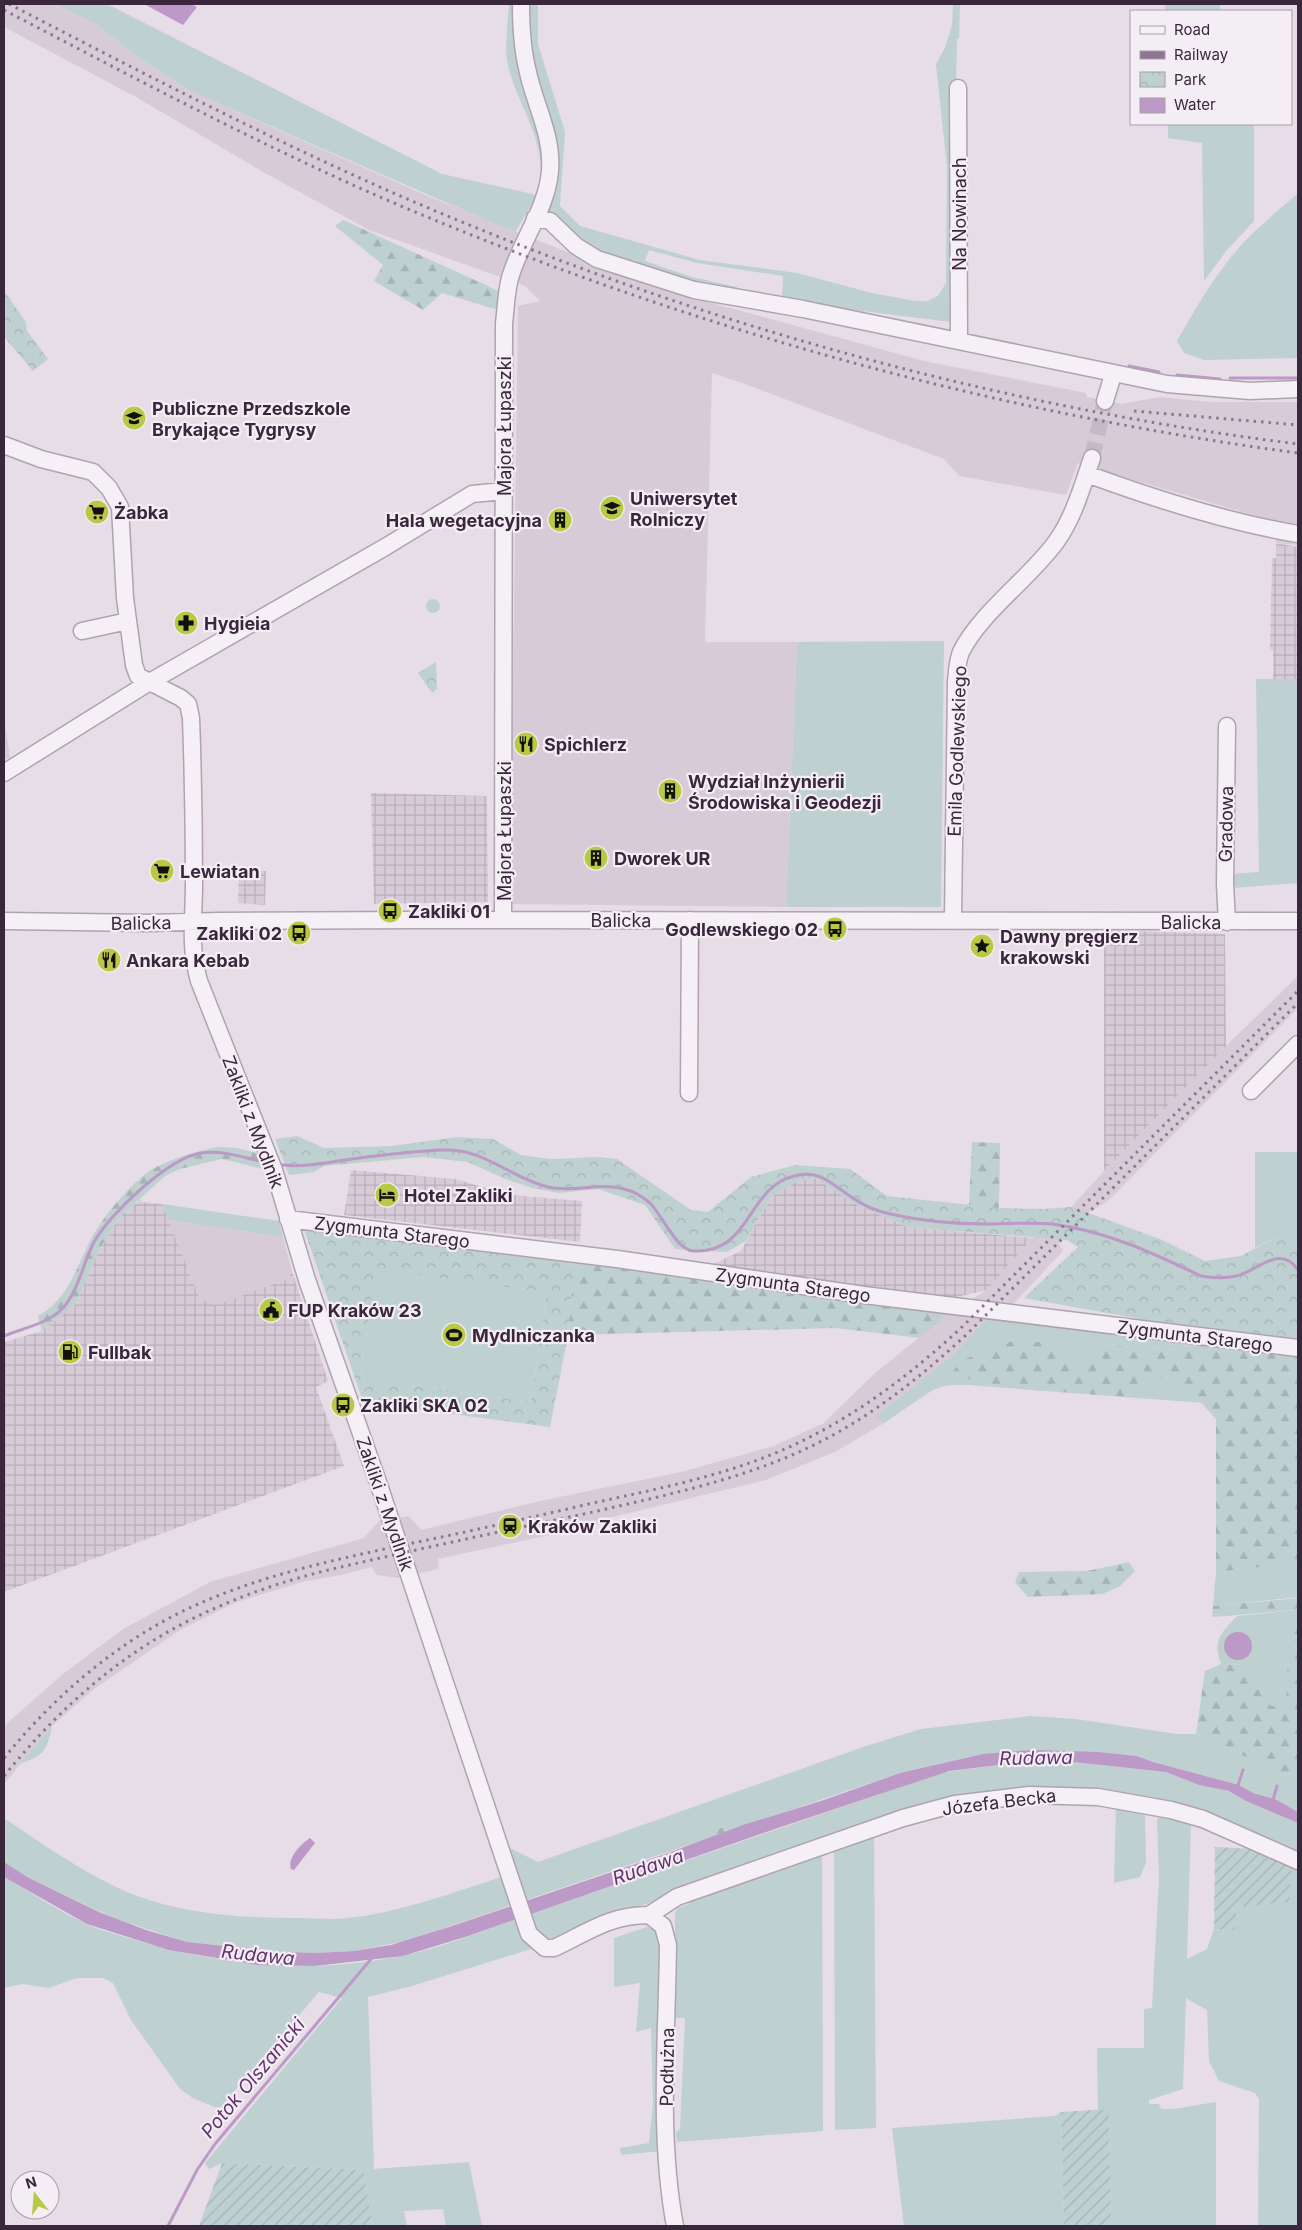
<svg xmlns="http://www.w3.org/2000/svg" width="1302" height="2230" font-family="Inter,sans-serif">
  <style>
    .built { fill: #d7cbd8 }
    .industrial { fill: url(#industrial-grid) }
    .grass { fill: #bfd0d0 }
    .forest { fill: url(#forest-firs) }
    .park { fill: url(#park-crowns); fill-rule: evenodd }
    .garden { fill: url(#garden-furrows) }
    .water { fill: #bc99c6 }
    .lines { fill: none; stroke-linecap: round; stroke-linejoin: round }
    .stream { stroke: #bc99c6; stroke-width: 3 }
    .minor-tunnel { stroke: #c4b9c5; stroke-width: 16; stroke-dasharray: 16 8; stroke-linecap: butt }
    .minor-casing { stroke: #afa3b1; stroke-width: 19 }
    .minor { stroke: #f5f0f5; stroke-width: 16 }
    .rail { stroke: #8d7790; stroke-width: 3; stroke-dasharray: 2.5 5; stroke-linecap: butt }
    .labels { text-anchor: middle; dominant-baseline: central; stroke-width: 4.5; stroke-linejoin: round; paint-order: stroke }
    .street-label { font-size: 18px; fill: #3b273d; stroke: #f3edf4 }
    .poi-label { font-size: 18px; font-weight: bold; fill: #3b273d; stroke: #f3edf4; text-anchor: start }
    .water-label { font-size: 19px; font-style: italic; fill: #64336f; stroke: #f3edf4 }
  </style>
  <defs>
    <pattern id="industrial-grid" width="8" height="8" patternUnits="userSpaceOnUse" patternTransform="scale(1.25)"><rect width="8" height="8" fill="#d7cbd8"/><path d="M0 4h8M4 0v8" fill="none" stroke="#b9aeba"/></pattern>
    <pattern id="forest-firs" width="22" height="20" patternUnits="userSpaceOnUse" patternTransform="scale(1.25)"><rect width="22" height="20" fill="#bfd0d0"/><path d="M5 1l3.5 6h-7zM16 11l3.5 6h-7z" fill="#a5b3b4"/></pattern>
    <pattern id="park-crowns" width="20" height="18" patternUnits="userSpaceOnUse" patternTransform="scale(1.25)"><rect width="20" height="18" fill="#bfd0d0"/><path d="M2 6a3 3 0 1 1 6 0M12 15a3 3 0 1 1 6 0" fill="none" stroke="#a5b3b4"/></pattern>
    <pattern id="garden-furrows" width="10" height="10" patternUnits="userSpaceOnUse" patternTransform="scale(1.25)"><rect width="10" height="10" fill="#bfd0d0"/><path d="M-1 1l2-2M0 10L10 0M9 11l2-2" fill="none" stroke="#a5b3b4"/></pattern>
  </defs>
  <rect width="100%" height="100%" fill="#e6dde7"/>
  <path class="built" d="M4,4H55L96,24L135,55L188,90L430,197L654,287L924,361L1086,393L1087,397L1121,404L1160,397L1210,402H1298V545L1276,543V522L1100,470L1096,462L1084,459L1077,465L1066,495L959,476L944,459L745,384L712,373L705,642H797L786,907L510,904L518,306L540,301L525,286L369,230L265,173L136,97L4,27Z
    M4,716L10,758L4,759Z
    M1298,976V1008L1108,1201L1091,1211L1059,1243L1063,1251L933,1390L884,1423L837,1451L766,1480L600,1520L601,1524L438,1559L439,1569L398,1578L376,1575L372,1567L341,1575L306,1581L237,1602L180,1630L94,1689L52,1726L4,1784V1726L63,1674L123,1629L210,1582L364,1538L379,1521L409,1516L421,1530L540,1501L681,1472L774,1446L824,1423L874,1374L948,1314L987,1290L1032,1238L1047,1234L1104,1171L1226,1046Z
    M168,1220L283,1237L292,1271L288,1279L216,1306L200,1299Z"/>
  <path class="industrial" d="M1276,543L1298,547V679H1273V651L1270,648L1272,558H1276Z
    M371,793L487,796L488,902L374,904Z
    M239,871H266L265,905L238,903Z
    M1104,930L1225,934L1226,1046L1104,1171Z
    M351,1170L455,1179L510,1195L582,1201L580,1242L344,1215Z
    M815,1178L855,1204L908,1227L1032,1238L987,1290L939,1301L707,1267L741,1251L771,1197L797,1181Z
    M141,1199L142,1202L162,1204L200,1299L216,1305L288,1279L292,1271L328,1381L316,1387L344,1466L4,1592V1342L42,1331L75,1305L100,1248L120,1217Z"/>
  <path class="grass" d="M55,4H107L442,174L537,195L516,231L500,226L188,90L135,55L96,24Z
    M509,4H517L543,132L545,173L541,172C540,129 517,104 508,65C504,47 508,23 509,4Z
    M526,4H538V44L565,132L560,206L580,226L700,260L797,273L872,293L915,301H927L938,296L946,283L947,167L936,64L945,48L952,25L953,4H960L959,39H957L951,322L782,301L783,276L697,263L649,250L645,261L692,277L737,287L735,295L605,259L558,226L548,212L546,204L555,177L534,79Z
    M1165,4H1220V11H1165Z
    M1168,124H1254V221L1227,250L1204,281L1202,143L1168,138Z
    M1298,193V358L1204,360L1184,353L1177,341C1197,306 1218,269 1247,239C1263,223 1281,208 1298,193Z
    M426 606a7 7 0 1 1 14 0a7 7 0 1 1-14 0Z
    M944,641L941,907H786L797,642Z
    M1256,679H1298V883L1233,888L1231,874L1259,872Z
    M1255,1152H1298V1245C1280,1233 1273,1238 1255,1248Z
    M162,1204L279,1221L283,1237L168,1220Z
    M376,1268L547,1293L531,1402L360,1378Z
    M989,1317L1194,1340L1179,1350L1107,1345L1080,1364L1043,1342L952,1374L995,1387C975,1386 952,1381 933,1390C916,1398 900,1413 884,1423L876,1416L953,1355Z
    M1178,1377L1204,1403L1124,1397L1149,1378Z
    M1298,1563V1597L1213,1606L1216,1572Z
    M1298,1610V1627L1289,1628L1287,1706H1271L1262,1685L1247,1665L1221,1664C1212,1640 1221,1633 1237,1616Z
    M1030,1716L1076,1719L1177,1734H1196L1298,1781V1812L1275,1799L1253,1793L1239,1785L1153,1762L1137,1756L1098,1752L983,1754L900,1773L523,1901L508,1847L538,1862L866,1746L921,1729Z
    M52,1726C47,1751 44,1756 19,1764Z
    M1033,1761H1064L1166,1772L1199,1785L1229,1791L1246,1801L1298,1823V1858L1153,1803L966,1801L670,1896L593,1922L554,1938L546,1939L539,1937L528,1915L944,1772Z
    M1116,1805L1138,1809L1145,1815L1146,1863L1140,1877L1114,1883Z
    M1162,1816L1191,1822L1187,1959L1207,1949L1214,1929L1235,1930L1237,1907L1292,1865L1298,1868V2226H1258L1259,2099L1255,2093L1219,2081L1209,2061L1207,2010L1186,1998L1183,2089L1149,2100V2104H1159L1161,2109H1173L1216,2102V2226H1111L1109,2109L1098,2110L1097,2048H1144V2009L1152,2008L1159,1879L1157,1819Z
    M4,1818C38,1841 72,1865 110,1884C169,1914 237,1918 302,1918C317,1918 333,1920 348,1918C402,1912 454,1892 505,1876L515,1904L406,1941L354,1951L315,1953L238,1949L187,1942L113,1918L29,1878L4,1862Z
    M874,1834L876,2128L835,2130L834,1847Z
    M822,1852L823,2131L677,2142L676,2132L680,2129L685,2018H674L675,1913L678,1908L689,1904L690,1899Z
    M4,1877C32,1893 60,1912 89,1925C105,1932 123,1936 139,1941C224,1966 314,1974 401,1956C441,1948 481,1931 519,1918L531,1949L412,1986L368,1997L374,2169L469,2162L482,2226H446L443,2209L404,2211L407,2226H373L363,2170L222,2163L209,2169L205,2163L342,1998L319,1992L219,2109L193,2098L180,2089L131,2020L113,1983L103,1978H77L49,1988L23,1984L4,1988Z
    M647,1927L657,1931L662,1977L661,2151L621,2155L620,2148L649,2143L653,2103L651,2028L636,2032L640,1983L614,1987V1938Z
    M1061,2112L1064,2226H904L892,2128L1055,2116Z"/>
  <path class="forest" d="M343,220L501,292L498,310L442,293L423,310L374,281L383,265L335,226Z
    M972,1142L1000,1143L999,1208L969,1205Z
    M218,1147L236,1148L261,1154L267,1170L222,1159L180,1169L165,1176L120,1217L100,1248L75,1305L42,1331L38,1316C66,1301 75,1272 88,1245C100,1220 122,1194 143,1176C161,1161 196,1151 218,1147Z
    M574,1261L948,1314L920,1338L835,1328L568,1335Z
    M1194,1340L1298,1352V1563L1216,1572V1419L1178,1377L1149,1378L1124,1397L995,1387L951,1374L962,1360L1010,1342H1043L1080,1364L1107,1345L1179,1350Z
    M1129,1562L1135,1571L1119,1587L1102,1594L1028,1597L1015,1582L1019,1572L1087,1571Z
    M1298,1598V1610L1212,1617L1213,1606Z
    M1289,1627H1298V1781L1196,1734L1205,1671L1221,1664L1247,1665L1262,1685L1271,1706H1286Z
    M744,1820L747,1824L700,1841V1835Z"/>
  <path class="park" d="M4,291L26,322L27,331L48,359L33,371L5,338Z
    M436,662L437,689L432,693L418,673Z
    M297,1136L324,1148L392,1146L457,1137L493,1139L521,1155L551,1159L599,1157L617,1159L691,1210L708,1212L751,1177L795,1165L850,1169L887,1196L999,1208L1041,1209L1072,1207L1160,1239L1205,1261L1241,1256L1273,1239L1286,1237L1298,1245V1343L1179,1326L1024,1298L1078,1247L1067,1240L908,1227L855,1204L815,1178L797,1181L771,1197L746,1241L727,1252L675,1249L645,1205L598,1189L559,1193L532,1188L503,1178L468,1162L423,1157L324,1166L314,1172L289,1175L275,1139Z
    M303,1226L574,1261L568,1335L550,1427L363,1402ZM376,1269L547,1293L531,1402L360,1378Z"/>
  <path class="garden" d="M1215,1847L1254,1849L1292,1865L1289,1902L1237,1907L1235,1930L1214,1929Z
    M1109,2109L1111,2226H1064L1061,2112Z
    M222,2163L363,2170L373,2226H199Z"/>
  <path class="water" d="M144,4H191L197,7L183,25Z
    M1224 1646a14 14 0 1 1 28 0a14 14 0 1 1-28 0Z
    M1033,1750L1098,1752L1137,1756L1153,1762L1239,1785L1253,1793L1275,1799L1298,1812V1823L1246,1801L1229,1791L1199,1785L1166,1772L1064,1761H1033L949,1771L775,1829L468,1936L403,1956L314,1966L259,1965L169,1950L87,1924L4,1877V1862L29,1878L101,1913L146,1930L187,1942L268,1951L315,1953L354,1951L391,1945L449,1927L668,1853L743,1825L824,1800L900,1773L983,1754Z
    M310,1838L315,1843L294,1870L291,1869C287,1858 301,1844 310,1838Z"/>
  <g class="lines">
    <path class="stream" d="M1129,366L1159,372
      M1177,375L1220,379
      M1230,378H1298
      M276,1164C301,1169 328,1162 352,1159C382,1155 413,1151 444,1150C483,1148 511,1178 548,1187C573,1193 599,1182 624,1189C633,1191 643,1197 650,1203C662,1215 677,1251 694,1251C752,1253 746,1188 794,1176C821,1169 832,1185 853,1198C864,1206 877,1211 890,1214C922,1221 954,1224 986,1224C1008,1224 1031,1222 1052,1224C1106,1231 1153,1253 1201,1276C1213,1278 1224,1279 1236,1276C1258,1271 1280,1243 1298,1270
      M4,1336C23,1328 47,1324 62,1309C78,1292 83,1264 93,1244C108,1215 169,1157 202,1153C224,1150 244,1158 265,1162
      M1237,1788L1243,1770
      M1273,1800L1277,1786
      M168,2226L197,2170L215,2144L371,1959"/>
    <path class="minor-tunnel" d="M1092,458L1105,401"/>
    <defs>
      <path id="minor" d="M958,88L959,340
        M535,218L550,221L576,246L597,259L694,290L803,309L1167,384L1250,391L1298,389
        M1105,401L1113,375
        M4,445L41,459L93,472L109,488L120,507L125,598L134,665L138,676L181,698L188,704L191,718C193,773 194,828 194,883C194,918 189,946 199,981L274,1170L307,1280L378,1482L529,1934L545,1948H554C588,1932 610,1915 649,1915
        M1087,474C1155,499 1226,522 1298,534
        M82,631L128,621
        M4,773L148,683L387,546L472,494L504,491
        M503,920L504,323C506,309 506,292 510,278C520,242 547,209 550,171C553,134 534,104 527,68C522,47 521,25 521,4
        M953,920L956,682C957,673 957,661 961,652C980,613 1029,579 1056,542C1074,517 1082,487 1092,458
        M4,921L150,923L218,921L419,920L1298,921
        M1227,922L1225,884L1227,726
        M1251,1091L1298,1044
        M689,1093L690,920
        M288,1219L617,1259L864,1295L1298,1348
        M649,1915L677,1897L903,1818L955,1804L1029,1795L1098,1797L1171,1810L1203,1819L1298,1861
        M649,1915L663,1926L668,1945C667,2038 658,2135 675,2226"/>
    </defs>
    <use href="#minor" class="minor-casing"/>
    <use href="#minor" class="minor"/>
    <path class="rail" d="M9,4C139,71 269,139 405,198C688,320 992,406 1298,444
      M4,10C135,78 265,148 401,206C687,327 990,412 1298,453
      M1134,411L1298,425
      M4,1758C49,1703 100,1657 162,1622C238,1580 324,1562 408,1544C472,1531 537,1516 602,1501C658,1489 715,1477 768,1456C841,1427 902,1382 960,1329L1298,991
      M4,1776C95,1665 184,1607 324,1571C413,1550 503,1531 593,1512C675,1493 759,1476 833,1435C882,1408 925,1373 966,1335L1298,1003"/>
  </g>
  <defs>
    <symbol id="school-disc" viewBox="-11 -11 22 22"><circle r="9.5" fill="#b9c945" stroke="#f3edf4"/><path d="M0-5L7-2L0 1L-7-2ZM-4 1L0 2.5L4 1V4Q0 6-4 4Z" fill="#111"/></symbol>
    <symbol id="university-disc" viewBox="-11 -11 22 22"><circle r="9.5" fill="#b9c945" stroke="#f3edf4"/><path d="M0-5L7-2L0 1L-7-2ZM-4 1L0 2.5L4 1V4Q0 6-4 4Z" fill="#111"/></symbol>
    <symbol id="supermarket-disc" viewBox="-11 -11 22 22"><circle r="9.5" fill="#b9c945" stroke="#f3edf4"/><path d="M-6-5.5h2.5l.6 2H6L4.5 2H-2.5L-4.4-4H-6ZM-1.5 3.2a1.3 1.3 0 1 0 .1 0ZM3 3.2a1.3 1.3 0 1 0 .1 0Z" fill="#111"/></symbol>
    <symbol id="building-disc" viewBox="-11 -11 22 22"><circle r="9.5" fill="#b9c945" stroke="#f3edf4"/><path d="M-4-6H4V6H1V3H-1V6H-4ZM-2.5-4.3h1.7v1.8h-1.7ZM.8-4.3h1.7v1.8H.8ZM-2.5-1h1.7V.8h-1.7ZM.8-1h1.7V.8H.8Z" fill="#111"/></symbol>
    <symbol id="pharmacy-disc" viewBox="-11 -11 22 22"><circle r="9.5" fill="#b9c945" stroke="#f3edf4"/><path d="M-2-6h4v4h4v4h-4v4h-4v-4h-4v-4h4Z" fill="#111"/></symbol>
    <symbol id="restaurant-disc" viewBox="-11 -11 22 22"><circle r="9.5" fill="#b9c945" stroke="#f3edf4"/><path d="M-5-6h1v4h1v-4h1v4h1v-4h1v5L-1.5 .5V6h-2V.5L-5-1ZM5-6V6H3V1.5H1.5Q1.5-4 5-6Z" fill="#111"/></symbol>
    <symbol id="bus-disc" viewBox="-11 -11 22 22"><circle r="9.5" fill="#b9c945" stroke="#f3edf4"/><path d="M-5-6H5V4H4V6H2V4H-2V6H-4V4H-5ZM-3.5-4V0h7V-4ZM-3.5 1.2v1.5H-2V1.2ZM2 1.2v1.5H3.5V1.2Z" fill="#111"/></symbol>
    <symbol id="sight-disc" viewBox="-11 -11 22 22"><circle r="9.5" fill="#b9c945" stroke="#f3edf4"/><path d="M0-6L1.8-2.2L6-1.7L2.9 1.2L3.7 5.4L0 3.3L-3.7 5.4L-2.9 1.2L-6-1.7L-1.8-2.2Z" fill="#111"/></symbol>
    <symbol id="hotel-disc" viewBox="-11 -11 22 22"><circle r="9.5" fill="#b9c945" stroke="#f3edf4"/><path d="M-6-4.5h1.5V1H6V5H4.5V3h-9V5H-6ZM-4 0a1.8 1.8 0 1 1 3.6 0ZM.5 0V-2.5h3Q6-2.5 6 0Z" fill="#111"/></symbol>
    <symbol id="civic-disc" viewBox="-11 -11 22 22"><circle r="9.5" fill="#b9c945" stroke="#f3edf4"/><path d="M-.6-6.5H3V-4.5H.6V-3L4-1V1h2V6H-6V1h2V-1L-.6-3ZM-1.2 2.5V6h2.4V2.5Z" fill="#111"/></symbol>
    <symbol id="stadium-disc" viewBox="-11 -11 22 22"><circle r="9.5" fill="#b9c945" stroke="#f3edf4"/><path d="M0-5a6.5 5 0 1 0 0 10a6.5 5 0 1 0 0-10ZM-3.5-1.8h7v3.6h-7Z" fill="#111"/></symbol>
    <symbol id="fuel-disc" viewBox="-11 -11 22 22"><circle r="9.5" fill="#b9c945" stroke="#f3edf4"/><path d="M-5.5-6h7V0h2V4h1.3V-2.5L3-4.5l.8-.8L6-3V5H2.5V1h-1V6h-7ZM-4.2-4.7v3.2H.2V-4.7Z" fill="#111"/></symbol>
    <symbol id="station-disc" viewBox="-11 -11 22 22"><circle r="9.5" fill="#b9c945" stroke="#f3edf4"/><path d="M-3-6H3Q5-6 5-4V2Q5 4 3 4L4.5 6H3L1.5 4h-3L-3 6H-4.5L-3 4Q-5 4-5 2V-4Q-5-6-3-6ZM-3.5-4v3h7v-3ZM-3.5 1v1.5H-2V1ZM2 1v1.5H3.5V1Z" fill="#111"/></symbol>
  </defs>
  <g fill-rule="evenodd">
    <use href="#school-disc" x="120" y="404" width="28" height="28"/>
    <use href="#university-disc" x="598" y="494" width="28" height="28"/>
    <use href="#supermarket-disc" x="83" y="498" width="28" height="28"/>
    <use href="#building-disc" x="546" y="506" width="28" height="28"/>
    <use href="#pharmacy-disc" x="172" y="609" width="28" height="28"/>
    <use href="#restaurant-disc" x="512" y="730" width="28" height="28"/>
    <use href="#building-disc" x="656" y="777" width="28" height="28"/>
    <use href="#building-disc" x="582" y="844" width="28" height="28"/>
    <use href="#supermarket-disc" x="148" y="857" width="28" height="28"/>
    <use href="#bus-disc" x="376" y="897" width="28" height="28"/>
    <use href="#bus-disc" x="821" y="915" width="28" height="28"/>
    <use href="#bus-disc" x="285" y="919" width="28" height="28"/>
    <use href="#sight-disc" x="968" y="932" width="28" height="28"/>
    <use href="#restaurant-disc" x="95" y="946" width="28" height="28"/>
    <use href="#hotel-disc" x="373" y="1181" width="28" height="28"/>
    <use href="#civic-disc" x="257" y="1296" width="28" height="28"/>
    <use href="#stadium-disc" x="440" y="1321" width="28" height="28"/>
    <use href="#fuel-disc" x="56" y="1338" width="28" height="28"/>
    <use href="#bus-disc" x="329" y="1391" width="28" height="28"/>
    <use href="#station-disc" x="496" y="1512" width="28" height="28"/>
  </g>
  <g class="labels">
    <g class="street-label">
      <text transform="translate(959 214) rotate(-90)">Na Nowinach</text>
      <text transform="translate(504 426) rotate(-90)">Majora Łupaszki</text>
      <text transform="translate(957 751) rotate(-88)">Emila Godlewskiego</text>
      <text transform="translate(1226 824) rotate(-89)">Gradowa</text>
      <text transform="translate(504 831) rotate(-90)">Majora Łupaszki</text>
      <text x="621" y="920">Balicka</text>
      <text x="1191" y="922">Balicka</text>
      <text transform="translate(141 923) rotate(-1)">Balicka</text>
      <text transform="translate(253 1122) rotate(69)">Zakliki z Mydlnik</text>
      <text transform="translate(392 1232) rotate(7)">Zygmunta Starego</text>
      <text transform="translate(793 1285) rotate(8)">Zygmunta Starego</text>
      <text transform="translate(1195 1336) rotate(7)">Zygmunta Starego</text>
      <text transform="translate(385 1504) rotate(71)">Zakliki z Mydlnik</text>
      <text transform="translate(999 1802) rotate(-7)">Józefa Becka</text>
      <text transform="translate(667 2067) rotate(-89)">Podłużna</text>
    </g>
    <g class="poi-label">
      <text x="152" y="408">Publiczne Przedszkole<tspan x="152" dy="21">Brykające Tygrysy</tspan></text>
      <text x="630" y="498">Uniwersytet<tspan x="630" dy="21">Rolniczy</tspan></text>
      <text x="114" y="512">Żabka</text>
      <text x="542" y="520" text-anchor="end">Hala wegetacyjna</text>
      <text x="204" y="623">Hygieia</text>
      <text x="544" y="744">Spichlerz</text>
      <text x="688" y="781">Wydział Inżynierii<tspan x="688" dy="21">Środowiska i Geodezji</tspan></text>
      <text x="614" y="858">Dworek UR</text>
      <text x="180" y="871">Lewiatan</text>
      <text x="408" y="911">Zakliki 01</text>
      <text x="818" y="929" text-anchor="end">Godlewskiego 02</text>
      <text x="282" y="933" text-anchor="end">Zakliki 02</text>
      <text x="1000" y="936">Dawny pręgierz<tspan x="1000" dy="21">krakowski</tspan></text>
      <text x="126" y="960">Ankara Kebab</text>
      <text x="404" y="1195">Hotel Zakliki</text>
      <text x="288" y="1310">FUP Kraków 23</text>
      <text x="472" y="1335">Mydlniczanka</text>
      <text x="88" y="1352">Fullbak</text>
      <text x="360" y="1405">Zakliki SKA 02</text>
      <text x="528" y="1526">Kraków Zakliki</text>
    </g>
    <g class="water-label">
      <text transform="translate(1036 1758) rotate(-1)">Rudawa</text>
      <text transform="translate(648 1867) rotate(-19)">Rudawa</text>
      <text transform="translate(258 1955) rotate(6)">Rudawa</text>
      <text transform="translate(253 2078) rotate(-50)">Potok Olszanicki</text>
    </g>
  </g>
  <rect width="1302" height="2230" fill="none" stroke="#3b273d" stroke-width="10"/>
  <rect x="1130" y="10" width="162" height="115" fill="#f3edf4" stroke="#a99eab"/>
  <rect x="1140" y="26" width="25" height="8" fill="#f5f0f5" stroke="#a99eab"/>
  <text x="1174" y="35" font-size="15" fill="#3b273d">Road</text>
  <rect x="1140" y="51" width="25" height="8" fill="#8d7790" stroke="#a99eab"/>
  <text x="1174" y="60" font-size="15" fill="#3b273d">Railway</text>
  <rect x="1140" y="72" width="25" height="15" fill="url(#park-crowns)" stroke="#a99eab"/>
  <text x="1174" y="85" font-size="15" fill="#3b273d">Park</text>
  <rect x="1140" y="98" width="25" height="15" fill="#bc99c6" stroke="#a99eab"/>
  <text x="1174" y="110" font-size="15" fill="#3b273d">Water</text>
  <g transform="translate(35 2195) rotate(343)"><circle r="24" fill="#f3edf4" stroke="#a99eab"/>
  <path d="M0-4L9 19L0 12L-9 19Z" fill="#b9c945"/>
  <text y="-8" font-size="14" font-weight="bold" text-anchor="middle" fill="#3b273d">N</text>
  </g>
</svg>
